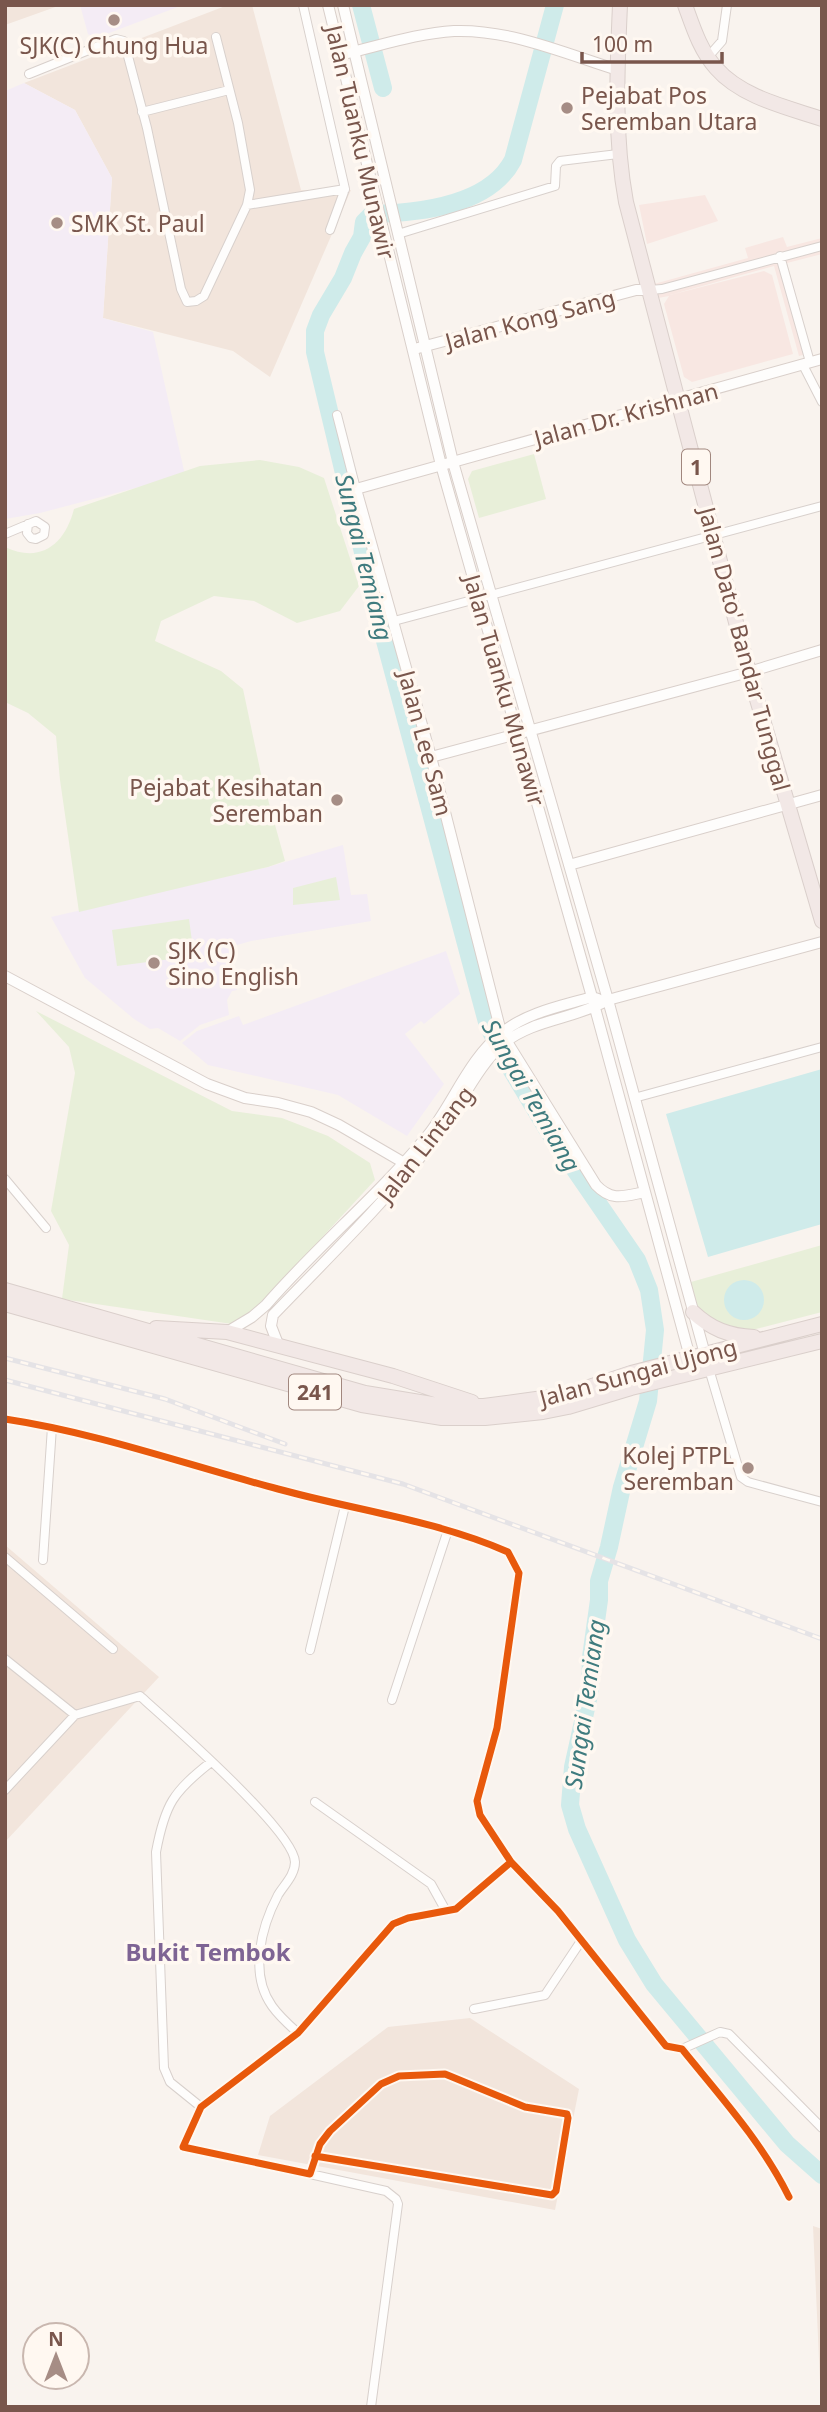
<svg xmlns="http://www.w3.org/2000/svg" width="827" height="2412" font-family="'Noto Sans',sans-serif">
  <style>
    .residential { fill: #f2e5dc }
    .commercial { fill: #f8e7e2 }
    .education { fill: #f4ecf5 }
    .green { fill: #e8efd9 }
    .water { fill: #cfebea }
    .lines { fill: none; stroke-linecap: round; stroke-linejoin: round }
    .river { stroke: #cfebea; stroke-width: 18 }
    .street-casing { stroke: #d8d0cc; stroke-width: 10 }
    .secondary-casing { stroke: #d9cfca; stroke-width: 12 }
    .highway-casing { stroke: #dacfcb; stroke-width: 16 }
    .street { stroke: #fefdfc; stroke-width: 8 }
    .secondary { stroke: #fefdfc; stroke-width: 10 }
    .highway { stroke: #f2e8e6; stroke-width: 14 }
    .rail-casing { stroke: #e5e3e6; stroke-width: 5 }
    .rail { stroke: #fff8f1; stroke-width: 2.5; stroke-dasharray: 8; stroke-linecap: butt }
    .cycleway-casing { stroke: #fff8f1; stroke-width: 11 }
    .cycleway { stroke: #e8590c; stroke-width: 7 }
    .poi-dot { fill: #a68d85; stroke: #fff8f1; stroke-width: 2.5 }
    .labels { text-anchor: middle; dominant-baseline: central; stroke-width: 7; stroke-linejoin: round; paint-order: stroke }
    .shield { fill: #fff8f1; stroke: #a1877e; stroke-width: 2 }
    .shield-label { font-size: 21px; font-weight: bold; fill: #79564c }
    .poi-label { font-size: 23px; fill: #79564c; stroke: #fff8f1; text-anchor: start }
    .street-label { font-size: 23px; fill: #79564c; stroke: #fff8f1 }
    .water-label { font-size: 24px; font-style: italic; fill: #3f7b7e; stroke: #fff8f1 }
    .neighbourhood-label { font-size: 24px; font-weight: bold; fill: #7e6494; stroke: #fff8f1 }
  </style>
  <rect width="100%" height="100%" fill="#f9f3ee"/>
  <path class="residential" d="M5,5H61L5,25Z
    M228,5H252L301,190H351L270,377L233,351L103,318L112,178L75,110L24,83Z
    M5,1545L159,1677L5,1842Z
    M470,2018L579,2089L555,2210L258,2155L270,2116L388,2027Z
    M813,2226L822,2229V2405L821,2404Z"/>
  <path class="commercial" d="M705,195L718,221L647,244L639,205Z
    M783,237L787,247L822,238V254L787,263L811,353L799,356L774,266L670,295L764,271L772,275L793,354L692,382L684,377L664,304L669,296L658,298L654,284L748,258L745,248Z"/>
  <path class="education" d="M80,5H183L96,38L88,34Z
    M24,83L75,110L112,178L103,318L153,332L185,475L40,513L5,519V91Z
    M343,845L351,895L367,894L371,921L251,941L230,947L237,990L232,991L227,1000L229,1015L200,1025L180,1041L158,1028L150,1029L134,1019L85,978L51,917L268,867Z
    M446,951L460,994L424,1024L421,1021L405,1034L444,1084L407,1136L338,1095L208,1065L182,1043L197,1031L239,1016L243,1025Z"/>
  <path class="green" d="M534,454L546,499L479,518L468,479L472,471Z
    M260,460L299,467L324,478L359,586L340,611L297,623L254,601L214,596L161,621L155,641L221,671L243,689L261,774L285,861L268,867L79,912L60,780L56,736L28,713L5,702V547C41,564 65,544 74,509L200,466Z
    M336,877L340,900L293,905V888Z
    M189,919L194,956L117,966L112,930Z
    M36,1011L232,1111L282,1118L328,1136L370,1163L375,1180L246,1320L232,1324L62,1299L69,1245L51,1211L75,1073L69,1047Z
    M822,1245V1312L756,1329H739L719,1324L698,1308L691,1282Z"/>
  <path class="water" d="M822,1069V1224L708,1257L666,1114Z
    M724 1300a20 20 0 1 1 40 0a20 20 0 1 1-40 0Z"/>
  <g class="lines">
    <path class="river" d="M361,5L383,88
      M555,5L513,160C489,206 419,213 372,214L364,222L362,237L353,253L343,278L321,315L315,331V352L377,611L488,1026L508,1064L549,1132L637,1260L649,1290L655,1330L648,1401L622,1487L609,1547L599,1581V1600L591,1657L590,1690L573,1767L570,1805L577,1829L627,1940L654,1984L787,2144L822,2175"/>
    <defs>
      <path id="street" d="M708,57L722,41L727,5
        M29,74L116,39L124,41L147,128L181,289L187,302L196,301L204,296L247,205L250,190L238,123L216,37
        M142,112L229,90
        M247,205L345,189L303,5
        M330,230L345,189
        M398,234L555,186L556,166L560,161L618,154
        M780,256L810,362
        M649,290L662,289L822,246
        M803,365L822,402
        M337,415L356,489
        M5,534L36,521L45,527L44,535L36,539L31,538L27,533L28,524
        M394,621L822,506
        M634,1098L822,1047
        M5,1179L46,1228
        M709,1369L741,1477L748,1482L822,1502
        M5,1419C98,1433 187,1465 278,1489C354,1510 435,1520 508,1552L519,1573L497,1728L477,1801L480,1815L511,1862L558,1911L666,2046L682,2049C720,2096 762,2142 789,2197
        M5,1557L113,1649
        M43,1560L52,1427
        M310,1650L345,1506
        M5,1659L75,1715
        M392,1700L448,1530
        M5,1790L75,1715L140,1696C168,1721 294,1831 295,1862C295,1875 284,1885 278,1895C261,1927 249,1974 272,2006C279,2016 289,2025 298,2033
        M315,1802L431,1884L446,1911
        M474,2009L545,1995L581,1941
        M682,2049L720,2032L729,2034L822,2128
        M201,2107L170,2082L164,2068L156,1852C165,1804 173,1792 211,1762
        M315,2156L552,2195L556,2191L568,2118L567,2114L525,2107L445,2074L399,2076L381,2084L330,2131L320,2144L310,2174L183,2147L201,2107L298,2033L393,1924L408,1918L456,1909L511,1862
        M310,2174L386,2191L396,2199L398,2204L371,2407"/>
      <path id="secondary" d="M328,5L441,465L592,997L694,1372
        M343,5L453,462L608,1000L709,1369
        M348,53C382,45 419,33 454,31C510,29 566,54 618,70
        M418,348L636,290H649
        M431,757L749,672L822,650
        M569,865L822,795
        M5,976L207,1084L245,1098L278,1103L311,1112L339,1125L406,1164
        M645,1192C624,1196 612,1202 596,1185L501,1032L431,757L356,489L822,359
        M227,1332L252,1317L266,1305C317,1246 379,1195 428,1135C454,1102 469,1058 503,1032C528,1012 562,1006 592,997L598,999
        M278,1344L271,1326L273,1315C328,1258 386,1201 436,1138C458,1110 478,1064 504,1043C534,1019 575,1019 608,1000L822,942"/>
      <path id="highway" d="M620,5C617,71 614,137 626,202L749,672L822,921
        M685,5C693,27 700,50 716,68C741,97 786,107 822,119
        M5,1290L365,1393L444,1406H484L565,1395L631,1373L822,1324
        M5,1304L362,1405L442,1418H485L543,1412L568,1407L631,1388L822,1341
        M693,1312C711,1329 729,1336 754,1337
        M156,1328L227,1332L393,1376L472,1402"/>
    </defs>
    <use href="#street" class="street-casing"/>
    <use href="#secondary" class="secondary-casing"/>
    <use href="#highway" class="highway-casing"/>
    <use href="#street" class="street"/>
    <use href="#secondary" class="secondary"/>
    <use href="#highway" class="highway"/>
    <defs>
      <path id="rail" d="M5,1358L165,1399L285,1444
        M5,1380L403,1484L822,1639"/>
    </defs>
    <use href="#rail" class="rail-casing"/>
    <use href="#rail" class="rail"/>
    <defs>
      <path id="cycleway" d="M5,1419C98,1433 187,1465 278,1489C354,1510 435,1520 508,1552L519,1573L497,1728L477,1801L480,1815L511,1862L558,1911L666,2046L682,2049C720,2096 762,2142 789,2197
        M315,2156L552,2195L556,2191L568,2118L567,2114L525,2107L445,2074L399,2076L381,2084L330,2131L320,2144L310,2174L183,2147L201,2107L298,2033L393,1924L408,1918L456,1909L511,1862"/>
    </defs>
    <use href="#cycleway" class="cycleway-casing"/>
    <use href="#cycleway" class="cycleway"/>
  </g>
  <g class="poi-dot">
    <circle cx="114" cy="20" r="7"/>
    <circle cx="567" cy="108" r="7"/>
    <circle cx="57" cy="223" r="7"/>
    <circle cx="337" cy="800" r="7"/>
    <circle cx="154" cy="963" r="7"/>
    <circle cx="748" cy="1468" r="7"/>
  </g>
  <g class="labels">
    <g class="shield">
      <rect x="682" y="449.5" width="28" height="35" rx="5"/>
      <rect x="289" y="1374.5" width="52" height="35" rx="5"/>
    </g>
    <g class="shield-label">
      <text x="696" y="467">1</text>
      <text x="315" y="1392">241</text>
    </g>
    <g class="poi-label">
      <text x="114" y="45" text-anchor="middle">SJK(C) Chung Hua</text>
      <text x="581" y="95">Pejabat Pos<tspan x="581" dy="26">Seremban Utara</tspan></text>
      <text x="71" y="223">SMK St. Paul</text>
      <text x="323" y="787" text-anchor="end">Pejabat Kesihatan<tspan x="323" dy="26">Seremban</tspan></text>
      <text x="168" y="950">SJK (C)<tspan x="168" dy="26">Sino English</tspan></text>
      <text x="734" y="1455" text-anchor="end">Kolej PTPL<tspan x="734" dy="26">Seremban</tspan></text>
    </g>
    <g class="street-label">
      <text transform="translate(361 142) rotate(77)">Jalan Tuanku Munawir</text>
      <text transform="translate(530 319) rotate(-15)">Jalan Kong Sang</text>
      <text transform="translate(626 414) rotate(-15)">Jalan Dr. Krishnan</text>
      <text transform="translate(745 649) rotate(75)">Jalan Dato' Bandar Tunggal</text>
      <text transform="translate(505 690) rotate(74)">Jalan Tuanku Munawir</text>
      <text transform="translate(426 743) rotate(75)">Jalan Lee Sam</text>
      <text transform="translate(425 1144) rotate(-52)">Jalan Lintang</text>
      <text transform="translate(638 1372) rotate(-15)">Jalan Sungai Ujong</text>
    </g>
    <g class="water-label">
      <text transform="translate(365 557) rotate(76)">Sungai Temiang</text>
      <text transform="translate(532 1095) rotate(60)">Sungai Temiang</text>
      <text transform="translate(584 1704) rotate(-82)">Sungai Temiang</text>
    </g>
    <g class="neighbourhood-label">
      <text x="208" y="1951">Bukit Tembok</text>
    </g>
  </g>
  <rect width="827" height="2412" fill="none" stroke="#79564c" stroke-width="14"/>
  <g transform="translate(56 2356)"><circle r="33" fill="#fff8f1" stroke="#c9b7af" stroke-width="2"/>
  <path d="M0-5L12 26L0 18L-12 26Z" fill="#a68d85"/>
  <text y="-10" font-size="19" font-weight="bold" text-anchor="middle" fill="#79564c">N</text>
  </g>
  <path d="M582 52v10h140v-10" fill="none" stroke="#79564c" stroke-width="3.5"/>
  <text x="592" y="52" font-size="21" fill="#79564c" stroke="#fff8f1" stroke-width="5" paint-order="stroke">100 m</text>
</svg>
